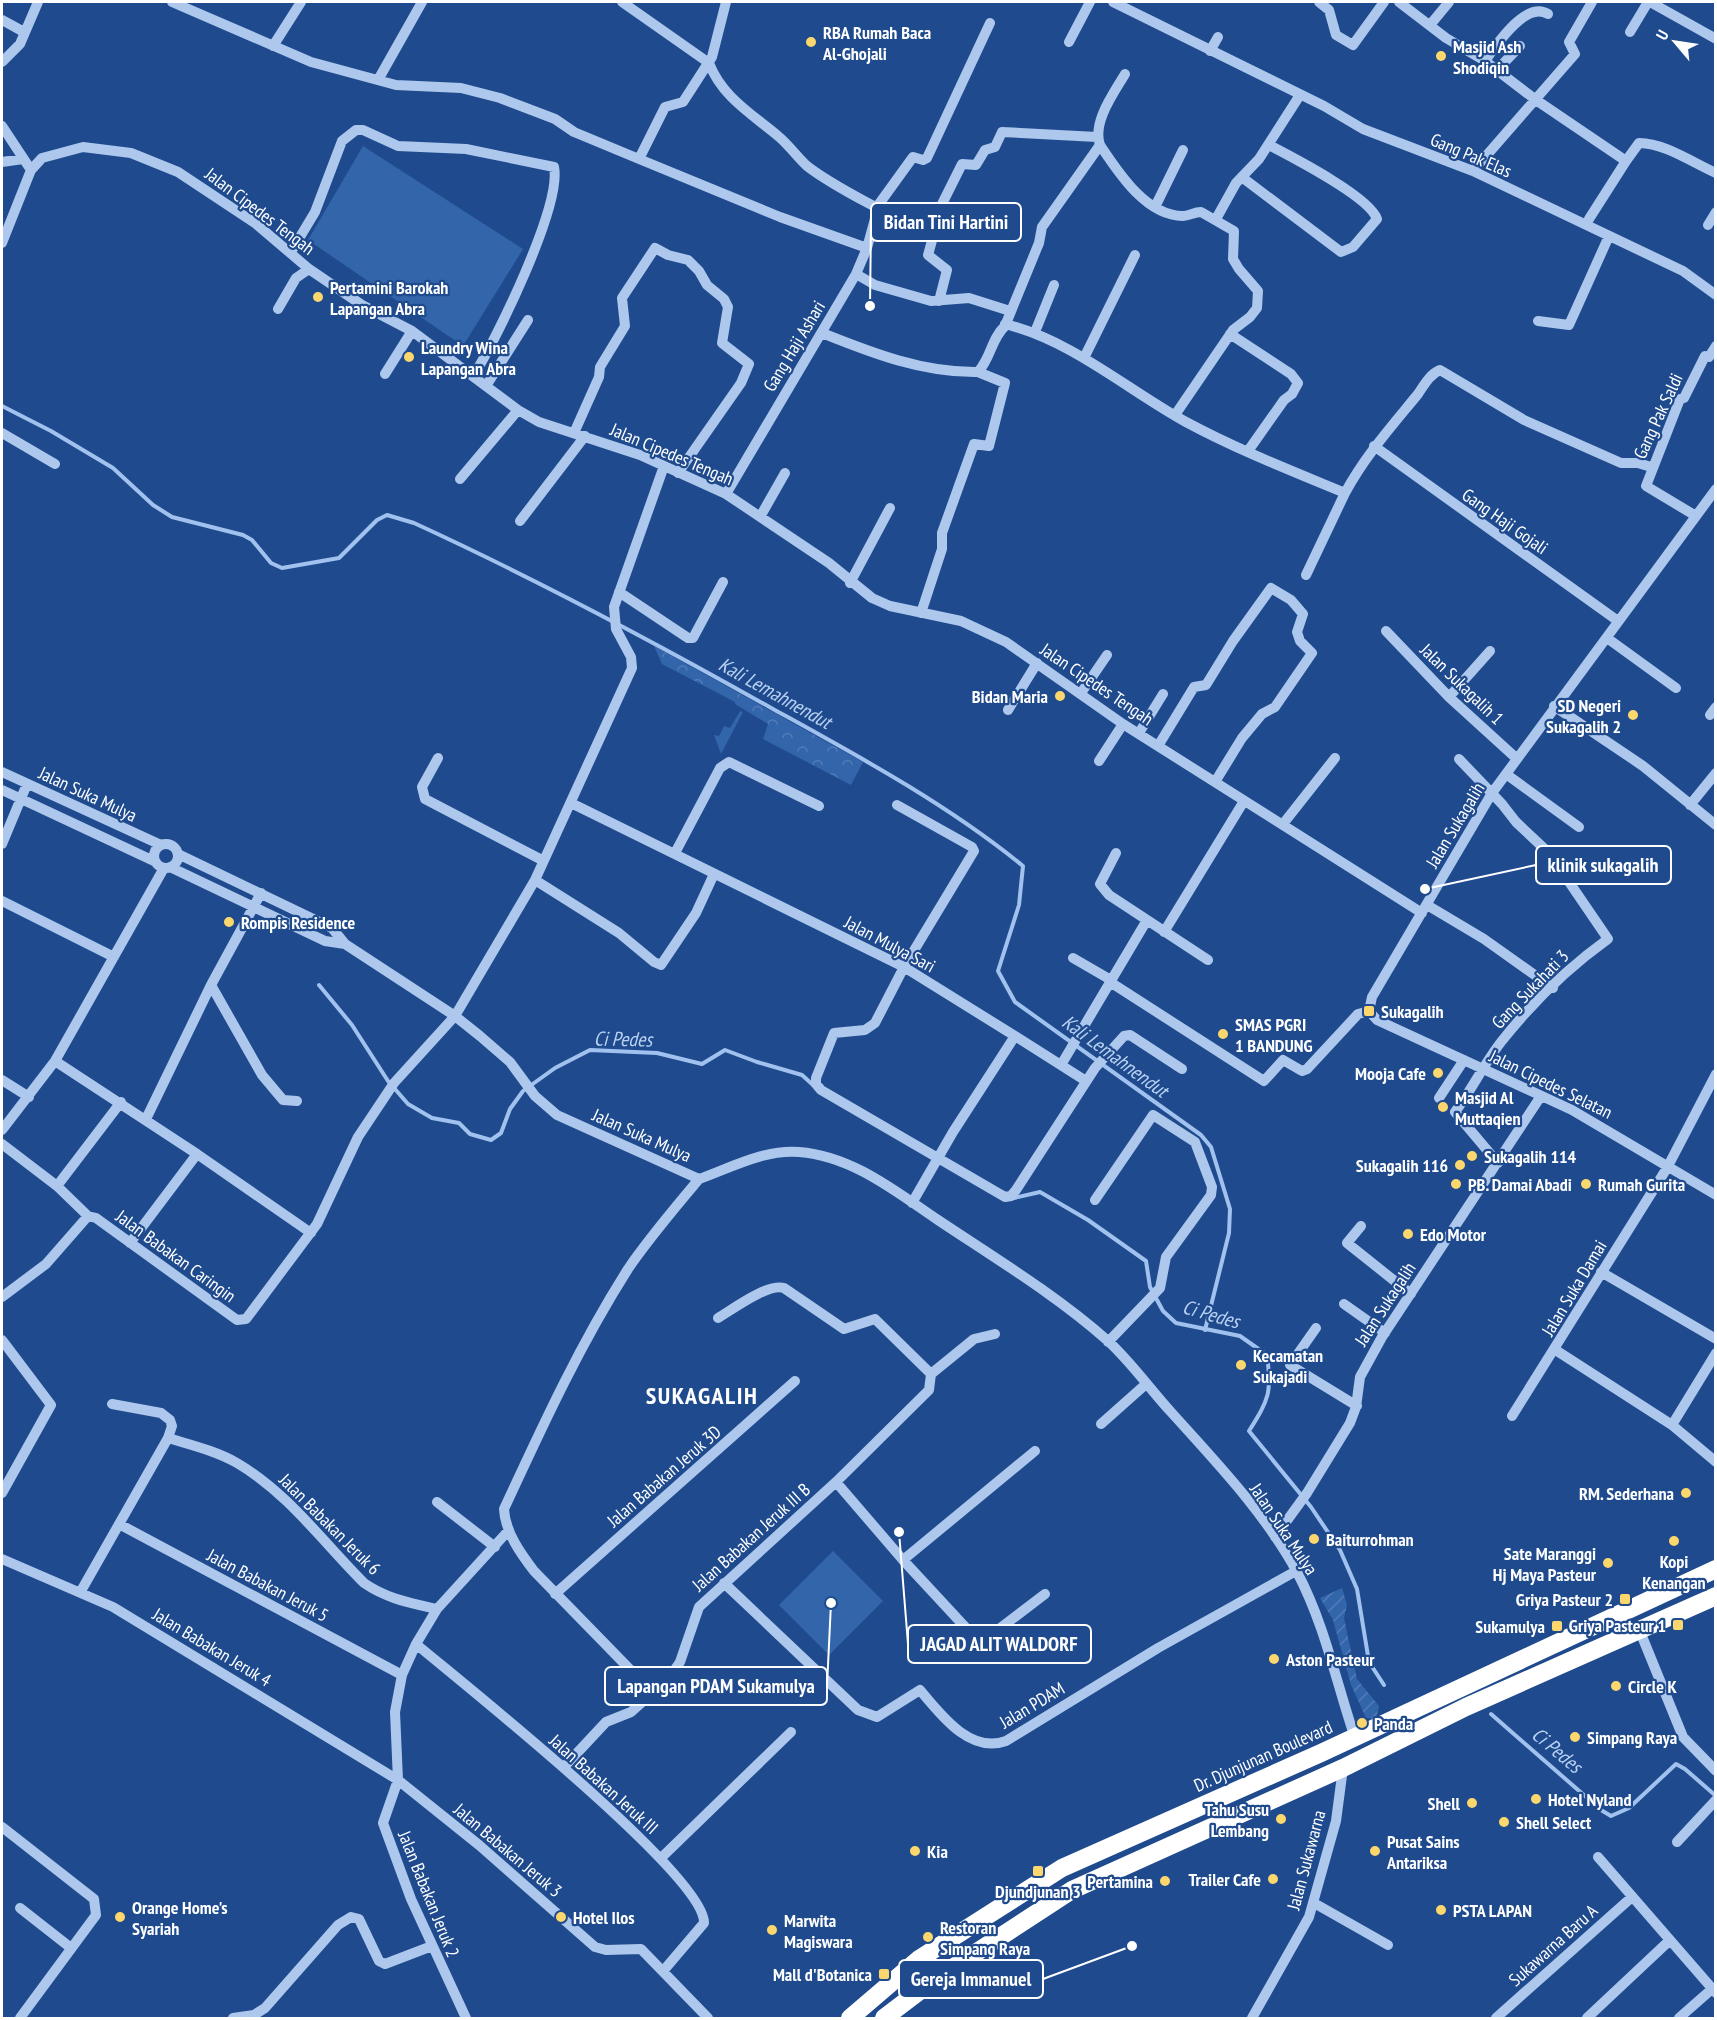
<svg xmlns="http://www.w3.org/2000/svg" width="1717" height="2020" font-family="'PT Sans Narrow',sans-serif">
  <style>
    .green { fill: #3365ab }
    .forest { fill: url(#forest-crowns) }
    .garden { fill: url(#garden-furrows) }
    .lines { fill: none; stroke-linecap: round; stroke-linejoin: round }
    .stream { stroke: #a1c2ee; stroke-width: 4 }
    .minor { stroke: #adc8ec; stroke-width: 10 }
    .highway { stroke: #fff; stroke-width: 18 }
    .poi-dot { fill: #fbd76d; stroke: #1f4b8e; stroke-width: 2 }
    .labels { text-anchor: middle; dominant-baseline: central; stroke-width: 4.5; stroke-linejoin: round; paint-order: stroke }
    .poi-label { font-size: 18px; font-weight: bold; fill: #fff; stroke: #1f4b8e; text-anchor: start }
    .street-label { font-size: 18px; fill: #fff; stroke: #1f4b8e }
    .water-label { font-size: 20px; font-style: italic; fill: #b9d2f3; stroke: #1f4b8e }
    .district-label { font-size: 24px; font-weight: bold; letter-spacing: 1.5px; fill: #fff; stroke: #1f4b8e }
    .leader { fill: none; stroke: #fff; stroke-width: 2 }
    .callout-dot { fill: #fff; stroke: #1f4b8e; stroke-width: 2 }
    .callout { fill: #1f4b8e; stroke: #fff; stroke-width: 2 }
    .callout-label { font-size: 20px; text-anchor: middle; font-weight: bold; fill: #fff }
  </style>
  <defs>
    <pattern id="forest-crowns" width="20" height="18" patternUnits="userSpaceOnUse" patternTransform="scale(1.5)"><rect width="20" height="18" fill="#3365ab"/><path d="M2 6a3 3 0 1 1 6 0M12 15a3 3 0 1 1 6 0" fill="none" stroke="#527cb8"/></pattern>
    <pattern id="garden-furrows" width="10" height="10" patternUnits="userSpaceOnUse" patternTransform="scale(1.5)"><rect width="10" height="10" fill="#3365ab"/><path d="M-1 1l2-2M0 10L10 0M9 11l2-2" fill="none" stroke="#527cb8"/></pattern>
  </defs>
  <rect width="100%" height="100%" fill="#1f4b8e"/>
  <path class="green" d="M363,146L523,249L463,346L308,240Z
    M740,711L743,712L721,754L714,735L719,736L724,726L730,728Z
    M833,1551L883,1601L829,1655L779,1605Z"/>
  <path class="forest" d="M654,646L863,762L851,785L763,739L768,724L735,704V702L662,664Z"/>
  <path class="garden" d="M1342,1588L1347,1605L1344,1618L1357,1679L1379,1706L1376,1719L1366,1718L1351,1685L1333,1620L1320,1598Z"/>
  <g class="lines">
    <path class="stream" d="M2,406L51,431L113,468L153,505L172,517L243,535L252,540L271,563L282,568L339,558L377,520L387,515L414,523C536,579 656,643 773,709C858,756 947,804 1023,866L1019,905L998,971L1015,1002L1201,1135L1211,1147L1230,1209L1229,1233L1205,1330
      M319,985L352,1025L388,1081L408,1104L432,1118L459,1123L470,1134L491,1140L501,1133L510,1109L523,1091L555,1068L590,1050L657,1053L702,1064L725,1050L757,1062L802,1075L813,1085
      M1014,1198L1040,1192L1088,1220L1146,1261L1150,1287L1163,1311L1176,1323L1240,1336L1267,1355C1272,1393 1269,1399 1249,1431L1311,1507L1340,1550L1357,1589L1369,1662L1384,1685
      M1491,1714L1601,1810L1611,1816L1629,1808L1676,1764L1685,1769L1716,1796"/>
    <path class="minor" d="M172,2L311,62L396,85L461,88L500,98L555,119L574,132L639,159
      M622,2L709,63C722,97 752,114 778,136C789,145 797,157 807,166C829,183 855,196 879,209
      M726,2L712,57L683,102L665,107L639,159L780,217L867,248
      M1113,2L1324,106L1363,129L1473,171L1683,271L1716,295
      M1319,2L1329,10L1336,35L1353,45L1384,2
      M1399,2L1446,38L1485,61L1536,100L1626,161L1589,219
      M1650,2L1716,39
      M2,20L24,32
      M1430,25L1449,2
      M1630,32L1648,2
      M1069,42L1090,2
      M273,46L301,2
      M1210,51L1218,37
      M1485,61C1496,45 1526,0 1548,14
      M2,62L20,44L38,2
      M1497,70L1520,46
      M378,80L422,2
      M2,126L31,170
      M1100,145C1118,172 1146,216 1183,216C1189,216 1194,212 1201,212L1234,231L1233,259L1239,269L1258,291L1257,308L1250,317L1233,330L1175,415
      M1626,161L1639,143C1665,143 1693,163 1716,173
      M2,162L23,159
      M1473,171L1575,54L1569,42L1592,2
      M1243,178L1341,252L1353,247L1377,219C1370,197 1292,157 1269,145
      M1155,207L1183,150
      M1216,219L1236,183L1259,159L1300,95
      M1708,225L1716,212
      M2,243L31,170L42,158L83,147L131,153L178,172L255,223L309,269L362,305L412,331L518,410L539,422L640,455L726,494L829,563L872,598L890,606L961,621L1006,642L1123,724L1422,913
      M291,252L315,212L342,141L356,130H363L398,146L466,149L554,167C562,205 496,341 473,376
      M856,274L875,285L931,301L969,298L1010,311
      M939,301L947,270L928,255L933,237L931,226L962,164L976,165L985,150L995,147L1002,132L1097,137
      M278,309L296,278L309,269
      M1538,321L1569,325L1609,236
      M1005,324C1073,341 1126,389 1186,422C1236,449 1292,471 1345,493C1365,456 1391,427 1418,394C1424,385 1430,374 1440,370L1524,420L1621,463H1638L1651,467
      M1035,332L1054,285
      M822,333C872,353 923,373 978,372C991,358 991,339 1005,326L1039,243L1042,227L1100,145C1092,122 1114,93 1125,74
      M1230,334L1291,374L1298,383L1292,394L1284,400L1248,451
      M1084,358L1135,255
      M385,374L412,331
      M486,386L528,320
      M2,433L55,464
      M574,433L599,377L600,367L625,326L622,298L655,248L668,255L688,260L699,271L707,285L724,299L728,307L722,343L749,364L741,383L678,473
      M1374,446L1618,621
      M460,479L518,410
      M726,494L856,274L867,248L879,204L913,157L923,160L927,158L990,23
      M1696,516L1646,486L1680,399L1684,398L1705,356L1709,357L1716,346
      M760,517L785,473
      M520,521L585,436
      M1306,575L1345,493
      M850,583L890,508
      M619,592L688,638H693L723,582
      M921,613L942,549V533L974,444L989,446L1005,383L978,372
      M1386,631L1449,697L1516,758
      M1607,638L1676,688
      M1081,693L1107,655
      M1449,697L1490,651
      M1554,706L1643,766L1716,825
      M1008,710L1037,663
      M1710,715L1716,707
      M1139,733L1163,694
      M1158,746L1194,687L1206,685L1233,641L1271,588L1291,600L1303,614L1297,632L1300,641L1312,653L1275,707L1262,714L1242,738L1215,782
      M438,758L422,787L425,799L542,860
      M1459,759L1502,804L1516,822L1550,854L1608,939C1569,967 1531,1004 1501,1042C1484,1064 1472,1089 1455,1112L1498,1163
      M1099,761L1123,724
      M2,772L161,845
      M1506,774L1579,827
      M2,790L156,862
      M571,803L904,967L1015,1036L953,1132L912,1203
      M897,805L972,847L974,851L904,967L875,1023L865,1030L834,1033L816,1078V1084L821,1090L1005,1197L1011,1196L1016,1190L1095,1068L1124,1036L1130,1035L1182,1069
      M1690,805L1716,773
      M1283,824L1335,758
      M2,844L27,784
      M154 856a12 12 0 1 1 24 0a12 12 0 1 1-24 0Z
      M675,853L720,768L729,762L819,806
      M1116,853L1100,884L1109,895L1208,960
      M178,854L332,928L345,944L455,1016L480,1036L510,1062L535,1096L557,1115L699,1179C730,1168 765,1149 799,1152C852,1156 895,1191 938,1220C995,1258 1056,1295 1108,1341C1131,1362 1150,1389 1171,1412C1216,1462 1265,1513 1297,1572C1325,1625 1336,1682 1355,1738
      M170,867L325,941L345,944
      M535,880L619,933L654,962L661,965L696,913L714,874
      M2,901L114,957
      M1427,905L1484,939L1553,988
      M1164,932L1244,801
      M1073,958L1111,980
      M1110,982L1264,1081L1283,1060L1302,1071L1307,1069L1358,1014L1369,1011
      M211,985L262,1075L283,1100L297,1101
      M1369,1011L1372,997L1492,793L1716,489
      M1369,1011L1377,1020L1572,1110L1716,1195
      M1015,1036L1086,1081
      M55,1061L197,1154L130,1243
      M1061,1065L1147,920
      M2,1080L29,1097
      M1439,1098L1464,1060
      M146,1119L211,985L261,893
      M2,1130L55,1061L164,868
      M2,1144L57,1186L88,1216
      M197,1154L311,1233
      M57,1186L121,1102
      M1095,1200L1153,1115L1195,1142L1212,1187L1211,1195L1166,1257L1160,1288L1108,1342
      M1361,1226L1347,1243L1411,1294
      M1601,1272L1716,1339
      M2,1297L46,1264L88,1216L96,1218L237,1320L246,1319L317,1224L358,1137L394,1083L455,1016L535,880L632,668L631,657L616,629L614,607L664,466
      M1344,1304L1385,1333
      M1316,1328L1290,1365L1357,1406
      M2,1340L51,1405L2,1493
      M1554,1349L1672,1425L1716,1462
      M931,1374L974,1339L995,1334
      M112,1404L161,1413L170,1420L172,1426L168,1438
      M1512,1416L1667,1168L1716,1074
      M1101,1424L1146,1384
      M1672,1425L1716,1353
      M836,1482L903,1560L979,1642H982L1045,1594
      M437,1502L495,1547
      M119,1524L402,1675
      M1275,1537L1307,1493L1350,1423L1356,1407L1360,1377L1382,1337L1541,1096
      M2,1559L113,1607L398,1780L479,1845L595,1947L606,1950L641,1949L708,2018
      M903,1560L1035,1451
      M724,1583L858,1710L877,1717L920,1690C941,1715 970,1754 1006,1741L1158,1648L1296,1571
      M81,1591L168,1438C191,1445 216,1451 237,1463C288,1493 323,1542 364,1583C387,1599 411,1603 437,1609
      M555,1594L795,1381
      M1639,1629L1683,1737L1716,1771
      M416,1644C461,1682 706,1876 704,1923L664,1970
      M653,1693L534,1571C521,1554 505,1532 504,1509C542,1427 579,1346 628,1269C649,1238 675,1208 699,1179
      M564,1767L606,1722L631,1712L669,1678L680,1662L699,1607L836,1482L929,1390L931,1374L927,1370L875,1319L844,1329L784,1288C768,1283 733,1309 718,1318
      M2,1827L94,1899L96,1915L20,2018
      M1677,1842L1716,1800
      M1598,1857L1716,1993
      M661,1858L791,1732
      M1314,1903L1388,1945
      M20,1908L71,1948
      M233,2018L254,2015L265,2008L338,1925L351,1917L359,1919L379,1961L385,1964L432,1946
      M466,2018L411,1899L383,1823L398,1780L395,1712L402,1675L416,1644L437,1609L509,1530
      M1252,2018L1309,1917L1336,1821L1343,1768
      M1496,2018L1632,1897
      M1587,2018L1669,1941
      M1679,2018L1712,1989"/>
    <path class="highway" d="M850,2018L919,1959L1062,1868L1321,1753L1716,1569
      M884,2018L934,1980L1072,1890L1343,1768L1466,1707L1716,1596"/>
  </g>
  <g class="poi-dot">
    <circle cx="811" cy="42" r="6"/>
    <circle cx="1441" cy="56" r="6"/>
    <circle cx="318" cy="297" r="6"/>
    <circle cx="409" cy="357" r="6"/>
    <circle cx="1060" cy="696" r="6"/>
    <circle cx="1633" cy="715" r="6"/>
    <circle cx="229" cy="922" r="6"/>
    <rect x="1363" y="1005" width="12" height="12" rx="3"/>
    <circle cx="1223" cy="1034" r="6"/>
    <circle cx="1438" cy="1073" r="6"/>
    <circle cx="1443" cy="1107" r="6"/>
    <circle cx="1472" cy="1156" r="6"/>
    <circle cx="1460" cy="1165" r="6"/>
    <circle cx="1456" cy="1184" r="6"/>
    <circle cx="1586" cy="1184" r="6"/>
    <circle cx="1408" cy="1234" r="6"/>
    <circle cx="1241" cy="1365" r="6"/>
    <circle cx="1686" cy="1493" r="6"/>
    <circle cx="1314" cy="1539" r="6"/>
    <circle cx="1674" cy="1541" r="6"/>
    <circle cx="1608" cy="1563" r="6"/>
    <rect x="1619" y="1593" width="12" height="12" rx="3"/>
    <rect x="1672" y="1619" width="12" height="12" rx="3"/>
    <rect x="1551" y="1620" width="12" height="12" rx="3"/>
    <circle cx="1274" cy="1659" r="6"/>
    <circle cx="1616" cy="1686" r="6"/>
    <circle cx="1362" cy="1723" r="6"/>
    <circle cx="1575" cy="1737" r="6"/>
    <circle cx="1536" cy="1799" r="6"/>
    <circle cx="1472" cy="1803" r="6"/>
    <circle cx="1281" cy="1819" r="6"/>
    <circle cx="1504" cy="1822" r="6"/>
    <circle cx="915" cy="1851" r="6"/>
    <circle cx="1375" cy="1851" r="6"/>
    <rect x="1032" y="1865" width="12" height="12" rx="3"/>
    <circle cx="1273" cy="1879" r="6"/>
    <circle cx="1165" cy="1881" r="6"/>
    <circle cx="1441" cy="1910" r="6"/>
    <circle cx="120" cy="1917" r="6"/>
    <circle cx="561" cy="1917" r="6"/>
    <circle cx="772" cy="1930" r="6"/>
    <circle cx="928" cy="1937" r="6"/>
    <rect x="878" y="1968" width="12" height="12" rx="3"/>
  </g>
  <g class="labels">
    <g class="poi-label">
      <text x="823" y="32">RBA Rumah Baca<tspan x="823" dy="21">Al-Ghojali</tspan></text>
      <text x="1453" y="46">Masjid Ash<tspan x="1453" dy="21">Shodiqin</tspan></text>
      <text x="330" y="287">Pertamini Barokah<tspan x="330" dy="21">Lapangan Abra</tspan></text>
      <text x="421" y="347">Laundry Wina<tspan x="421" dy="21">Lapangan Abra</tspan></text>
      <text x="1048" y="696" text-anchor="end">Bidan Maria</text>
      <text x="1621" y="705" text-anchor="end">SD Negeri<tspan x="1621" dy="21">Sukagalih 2</tspan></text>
      <text x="241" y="922">Rompis Residence</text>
      <text x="1381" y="1011">Sukagalih</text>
      <text x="1235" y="1024">SMAS PGRI<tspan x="1235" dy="21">1 BANDUNG</tspan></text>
      <text x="1426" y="1073" text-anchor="end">Mooja Cafe</text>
      <text x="1455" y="1097">Masjid Al<tspan x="1455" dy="21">Muttaqien</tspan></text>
      <text x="1484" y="1156">Sukagalih 114</text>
      <text x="1448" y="1165" text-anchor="end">Sukagalih 116</text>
      <text x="1468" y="1184">PB. Damai Abadi</text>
      <text x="1598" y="1184">Rumah Gurita</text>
      <text x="1420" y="1234">Edo Motor</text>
      <text x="1253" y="1355">Kecamatan<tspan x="1253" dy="21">Sukajadi</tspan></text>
      <text x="1674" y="1493" text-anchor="end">RM. Sederhana</text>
      <text x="1326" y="1539">Baiturrohman</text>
      <text x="1596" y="1553" text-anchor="end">Sate Maranggi<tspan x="1596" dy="21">Hj Maya Pasteur</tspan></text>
      <text x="1674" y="1561" text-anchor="middle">Kopi<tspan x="1674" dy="21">Kenangan</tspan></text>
      <text x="1613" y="1599" text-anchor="end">Griya Pasteur 2</text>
      <text x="1666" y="1625" text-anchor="end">Griya Pasteur 1</text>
      <text x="1545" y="1626" text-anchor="end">Sukamulya</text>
      <text x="1286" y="1659">Aston Pasteur</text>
      <text x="1628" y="1686">Circle K</text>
      <text x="1374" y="1723">Panda</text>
      <text x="1587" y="1737">Simpang Raya</text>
      <text x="1548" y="1799">Hotel Nyland</text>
      <text x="1460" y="1803" text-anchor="end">Shell</text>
      <text x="1269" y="1809" text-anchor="end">Tahu Susu<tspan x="1269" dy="21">Lembang</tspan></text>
      <text x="1516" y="1822">Shell Select</text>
      <text x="1387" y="1841">Pusat Sains<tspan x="1387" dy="21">Antariksa</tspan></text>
      <text x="927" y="1851">Kia</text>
      <text x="1261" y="1879" text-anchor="end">Trailer Cafe</text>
      <text x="1153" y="1881" text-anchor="end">Pertamina</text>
      <text x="1038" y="1891" text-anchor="middle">Djundjunan 3</text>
      <text x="132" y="1907">Orange Home's<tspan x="132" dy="21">Syariah</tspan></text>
      <text x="1453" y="1910">PSTA LAPAN</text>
      <text x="573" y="1917">Hotel Ilos</text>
      <text x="784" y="1920">Marwita<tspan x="784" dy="21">Magiswara</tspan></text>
      <text x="940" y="1927">Restoran<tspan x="940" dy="21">Simpang Raya</tspan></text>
      <text x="872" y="1974" text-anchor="end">Mall d'Botanica</text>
    </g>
    <g class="street-label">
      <text transform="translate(1471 155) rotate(23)">Gang Pak Elas</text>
      <text transform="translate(260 211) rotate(37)">Jalan Cipedes Tengah</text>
      <text transform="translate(794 346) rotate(-59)">Gang Haji Ashari</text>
      <text transform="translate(1658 416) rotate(-65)">Gang Pak Saldi</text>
      <text transform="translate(672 454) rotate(23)">Jalan Cipedes Tengah</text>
      <text transform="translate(1505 521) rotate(35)">Gang Haji Gojali</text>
      <text transform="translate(1097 684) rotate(34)">Jalan Cipedes Tengah</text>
      <text transform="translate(1462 684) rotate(44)">Jalan Sukagalih 1</text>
      <text transform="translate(88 794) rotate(25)">Jalan Suka Mulya</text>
      <text transform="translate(1455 825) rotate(-59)">Jalan Sukagalih</text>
      <text transform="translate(890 944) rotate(28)">Jalan Mulya Sari</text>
      <text transform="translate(1530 989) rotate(-46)">Gang Sukahati 3</text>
      <text transform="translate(1551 1084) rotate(26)">Jalan Cipedes Selatan</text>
      <text transform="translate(642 1135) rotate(24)">Jalan Suka Mulya</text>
      <text transform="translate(176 1256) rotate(36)">Jalan Babakan Caringin</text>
      <text transform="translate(1574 1288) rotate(-59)">Jalan Suka Damai</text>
      <text transform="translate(1385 1304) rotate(-57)">Jalan Sukagalih</text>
      <text transform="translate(664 1476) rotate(-41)">Jalan Babakan Jeruk 3D</text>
      <text transform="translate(330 1524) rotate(45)">Jalan Babakan Jeruk 6</text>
      <text transform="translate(1284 1529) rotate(56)">Jalan Suka Mulya</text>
      <text transform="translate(751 1537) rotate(-42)">Jalan Babakan Jeruk III B</text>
      <text transform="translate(268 1585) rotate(28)">Jalan Babakan Jeruk 5</text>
      <text transform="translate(212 1647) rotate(31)">Jalan Babakan Jeruk 4</text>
      <text transform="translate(1032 1705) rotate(-31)">Jalan PDAM</text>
      <text transform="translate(1263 1756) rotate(-24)">Dr. Djunjunan Boulevard</text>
      <text transform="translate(604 1784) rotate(42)">Jalan Babakan Jeruk III</text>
      <text transform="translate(508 1850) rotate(40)">Jalan Babakan Jeruk 3</text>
      <text transform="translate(1306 1860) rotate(-75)">Jalan Sukawarna</text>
      <text transform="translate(429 1894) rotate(68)">Jalan Babakan Jeruk 2</text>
      <text transform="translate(1553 1945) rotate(-42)">Sukawarna Baru A</text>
    </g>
    <g class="water-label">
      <text transform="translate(775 693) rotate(29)">Kali Lemahnendut</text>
      <text transform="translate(623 1039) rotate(1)">Ci Pedes</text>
      <text transform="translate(1115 1056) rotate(36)">Kali Lemahnendut</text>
      <text transform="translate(1211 1314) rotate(16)">Ci Pedes</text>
      <text transform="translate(1557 1750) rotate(40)">Ci Pedes</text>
    </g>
    <g class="district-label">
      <text x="702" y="1395">SUKAGALIH</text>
    </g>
  </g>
  <path class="leader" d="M870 306L871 222M1425 889L1536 865M899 1532L908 1644M831 1603L827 1686M1132 1946L1043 1979"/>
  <g class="callout-dot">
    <circle cx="870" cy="306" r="6"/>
    <circle cx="1425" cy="889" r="6"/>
    <circle cx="899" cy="1532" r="6"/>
    <circle cx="831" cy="1603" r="6"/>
    <circle cx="1132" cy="1946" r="6"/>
  </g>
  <g class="callout">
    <rect x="871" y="203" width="150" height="38" rx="6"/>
    <rect x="1536" y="846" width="135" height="38" rx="6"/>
    <rect x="908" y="1625" width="183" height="38" rx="6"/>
    <rect x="605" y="1667" width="222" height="38" rx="6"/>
    <rect x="899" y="1960" width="144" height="38" rx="6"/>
  </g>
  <g class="callout-label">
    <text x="946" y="229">Bidan Tini Hartini</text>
    <text x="1603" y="872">klinik sukagalih</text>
    <text x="999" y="1651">JAGAD ALIT WALDORF</text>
    <text x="716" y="1693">Lapangan PDAM Sukamulya</text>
    <text x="971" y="1986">Gereja Immanuel</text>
  </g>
  <rect width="1717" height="2020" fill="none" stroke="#ffffff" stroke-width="6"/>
  <g transform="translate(1675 42) rotate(299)" stroke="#1f4b8e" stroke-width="4.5" paint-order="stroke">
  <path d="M0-4.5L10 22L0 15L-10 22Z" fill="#ffffff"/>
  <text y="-9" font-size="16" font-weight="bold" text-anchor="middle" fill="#ffffff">U</text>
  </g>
</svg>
